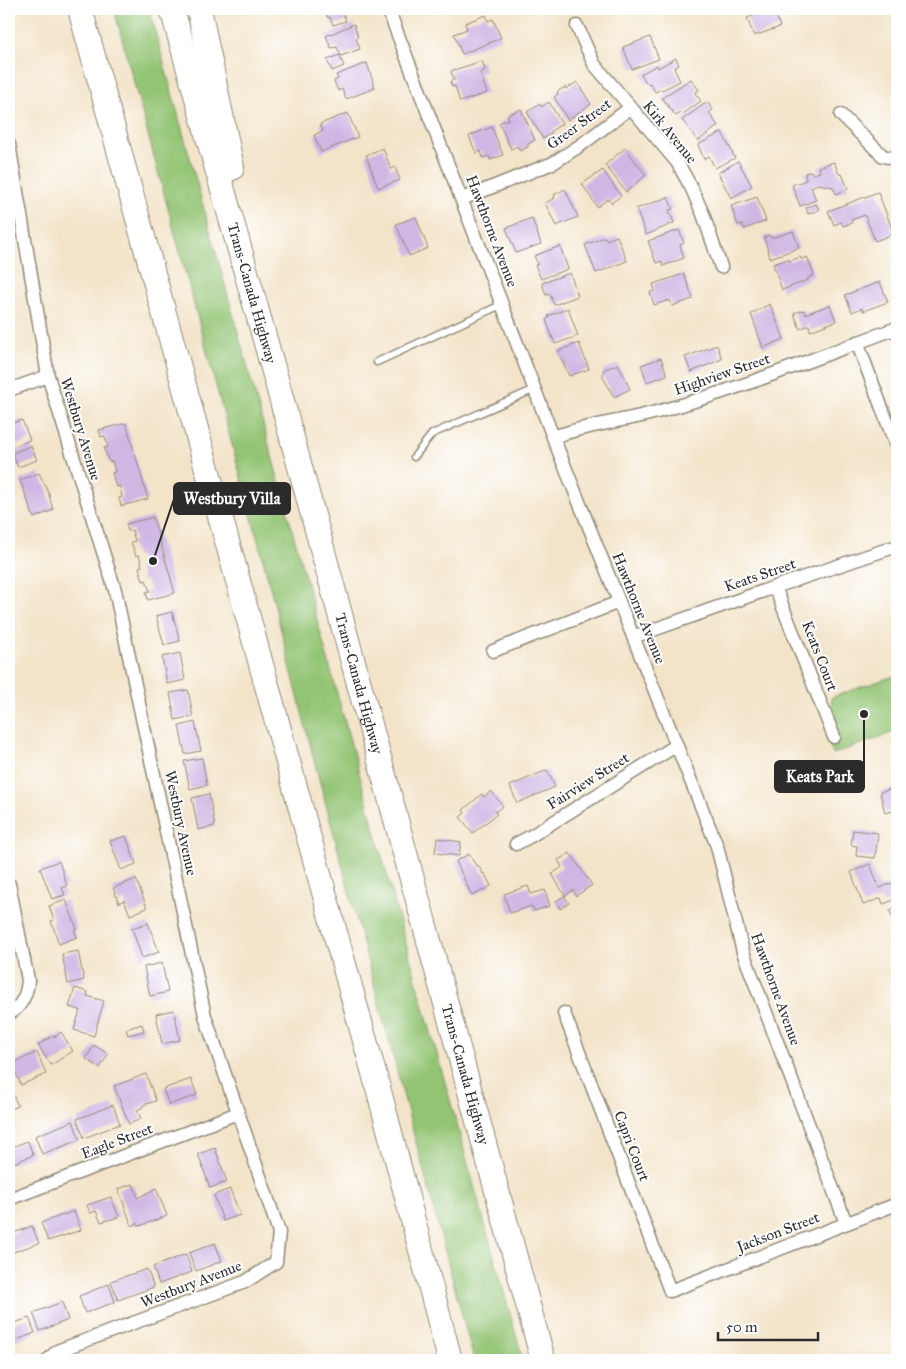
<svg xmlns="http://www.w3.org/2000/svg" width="906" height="1369" font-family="'IM FELL Great Primer',serif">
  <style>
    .green { fill: #93c473; stroke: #5f784f }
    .building { fill: #cfb7e4 }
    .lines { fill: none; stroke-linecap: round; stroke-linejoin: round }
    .service-casing { stroke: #8f887a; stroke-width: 9 }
    .minor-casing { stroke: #8f887a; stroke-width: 15 }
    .motorway-casing { stroke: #8f887a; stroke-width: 26 }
    .service { stroke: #fff; stroke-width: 6 }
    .minor { stroke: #fff; stroke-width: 12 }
    .motorway { stroke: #fff; stroke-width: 24 }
    .labels { text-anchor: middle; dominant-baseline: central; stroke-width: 4; stroke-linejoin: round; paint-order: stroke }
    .street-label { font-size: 15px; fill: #2b2b2b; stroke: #fff }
    .leader { fill: none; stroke: #2b2b2b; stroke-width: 2 }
    .callout-dot { fill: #2b2b2b; stroke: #fff; stroke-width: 2 }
    .callout { fill: #2b2b2b; stroke: #2b2b2b; stroke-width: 2 }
    .callout-label { font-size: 16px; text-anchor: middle; font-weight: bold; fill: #fff }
  </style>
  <rect width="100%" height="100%" fill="#fff"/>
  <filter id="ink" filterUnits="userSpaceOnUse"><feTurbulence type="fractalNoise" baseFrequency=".02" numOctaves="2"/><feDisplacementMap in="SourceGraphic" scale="10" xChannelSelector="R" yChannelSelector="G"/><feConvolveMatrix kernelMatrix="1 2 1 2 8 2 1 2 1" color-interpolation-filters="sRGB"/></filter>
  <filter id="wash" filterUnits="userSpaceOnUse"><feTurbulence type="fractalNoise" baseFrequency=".0096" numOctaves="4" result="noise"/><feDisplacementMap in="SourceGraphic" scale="20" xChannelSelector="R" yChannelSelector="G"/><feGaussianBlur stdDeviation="1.12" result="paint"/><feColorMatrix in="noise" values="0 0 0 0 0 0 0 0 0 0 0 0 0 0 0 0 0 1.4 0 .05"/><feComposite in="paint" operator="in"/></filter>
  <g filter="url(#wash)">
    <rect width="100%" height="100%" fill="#f3e4c9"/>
    <path class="green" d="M114,9H149L403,933L523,1360H474L314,760L264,563Z
      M897,675V731L833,754L827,738L832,697Z"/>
    <g id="blocks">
      <path class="building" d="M325,9H345L346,12L343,13L346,21L333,25L330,17L328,18Z
        M763,9H774L780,27L754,36L747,18L758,14L757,11Z
        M486,15L488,21L493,19L501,38L462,54L454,34L467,29L465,23Z
        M354,24L358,37L356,38L360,49L341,56L337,47L331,48L326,36Z
        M650,37L659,59L632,69L623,47Z
        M339,55L344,66L332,71L327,60Z
        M676,58L679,65L674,68L680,81L662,90L661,89L655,92L650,83L647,84L641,74L657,65L658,68Z
        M482,61L485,70L480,73L487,93L460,102L455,86L452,87L450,81L454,80L451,71Z
        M367,63L375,88L346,99L342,89L338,91L334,81L338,79L336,75Z
        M691,79L699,90L695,93L701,101L683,114L681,113L676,116L662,98Z
        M577,82L591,104L568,120L554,97L558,94L557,92L565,87L566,89Z
        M549,102L562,124L551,131L552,133L543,139L527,112L540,104L541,107Z
        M707,102L713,110L709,113L718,126L698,141L682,120Z
        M521,109L535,140L528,144V147L520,151L517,146L511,149L499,123L509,119L507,115Z
        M348,113L358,137L321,152L314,135L323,131L320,124Z
        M492,127L503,155L490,160L489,156L483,158L481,151L476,153L469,136Z
        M722,132L735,158L715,168L709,156L704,159L698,145Z
        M383,148L391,169L395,167L400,180L378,188L366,155Z
        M625,148L646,175L626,192L605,165Z
        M738,161L752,186L731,198L718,173Z
        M834,162L839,174H841L842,176H843L848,189L836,194L833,187L818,184L811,187L816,200L800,206L792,185L806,180L805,173L811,171L813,174L820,172L818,167Z
        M603,170L621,196L611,203L608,199L597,207L582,184Z
        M565,189L578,217L556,226L545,203L555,198L554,195Z
        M878,192L894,234L875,241L865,215L851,220L852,223L843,226L841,222L834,225L828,211Z
        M668,197L673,209L669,210L674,223L646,235L636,209Z
        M757,197L766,221L744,229L742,224L738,225L731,206Z
        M816,204L819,210L808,214L806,207Z
        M416,217L428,248L409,256L396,224Z
        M532,218L541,244L516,253L506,228Z
        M679,230L684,243L680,245L684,258L663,266L662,261L656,263L648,241Z
        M793,231L799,248L770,258L764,237L770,235L771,238Z
        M617,236L627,261L596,273L585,245L605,237L607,240Z
        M560,246L568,269L541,279L535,265L538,264L534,256Z
        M800,257L801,259L807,257L814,275L808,278V280L782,290L773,264L788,259L789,261Z
        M570,273L578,296L554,305L550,294L546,295L542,283Z
        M684,274L693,299L672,306L670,300L654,305L650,292L655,291L653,284Z
        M880,282L888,302L863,311L862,308L852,312L845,295Z
        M770,304L784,339L763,348L751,314Z
        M830,305L836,321L810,331L809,325L800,329L794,313L804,310L805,314Z
        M568,308L578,336L555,344L546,320L549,318L548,316Z
        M579,343L589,369L569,376L558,351Z
        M717,345L722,359L691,372L685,357Z
        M661,358L667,375L647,382L641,365Z
        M618,364L630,389L614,397L603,377V370Z
        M22,420L30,440L9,448V424Z
        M126,423L148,499L121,506L119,498L122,497L120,486L116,487L112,473L115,472L112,461L109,462L104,448L108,447L105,436L101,437L99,430Z
        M31,446L37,460L18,467L12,453Z
        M39,473L48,491L53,510L34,518L20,480Z
        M153,517L175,593L148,600L146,592L150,591L146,580L143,581L139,567L142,566L139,555L136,556L131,542L135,541L132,530L128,531L126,524Z
        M172,612L180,641L164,645L156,616Z
        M180,653L185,680L167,684L162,657Z
        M188,690L193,716L175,720L170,693Z
        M195,722L201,751L185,754L179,726Z
        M202,758L207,785L190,789L184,761Z
        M547,770L555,787L517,803L510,786Z
        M897,787V810L885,813L880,792Z
        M491,791L503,806L495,812L497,814L473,833L460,817L465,813L463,810L482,794L484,797Z
        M209,794L215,826L198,830L192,798Z
        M853,830L878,833L875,858L856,856L857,846L851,845Z
        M126,836L136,864L121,870L110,841Z
        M437,838L461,842L459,856L435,853Z
        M570,853L592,885L576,896L573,890L565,896L552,874L562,867L558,860Z
        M469,854L476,866L478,865L483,874L484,873L491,886L472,896L456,861Z
        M59,861L67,886L62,888L65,895L52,899L40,868Z
        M870,864L879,888L893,883L897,899L883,904L881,898L863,905L851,872Z
        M136,879L147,908L130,915L124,900L119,903L113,888Z
        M528,886L531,894L545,890L550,906L534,911L532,906L510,913L504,894Z
        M564,896L569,903L560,909L556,901Z
        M66,900L77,929L74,930L77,937L59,944L51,921L54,920L49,906Z
        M897,908V931L890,911Z
        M148,923L159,952L142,958L132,928Z
        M78,951L84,980L68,984L62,954Z
        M162,963L168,992L150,996L144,967Z
        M75,988L88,992L87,996L104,1001L94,1036L74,1030L80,1010L69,1007Z
        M174,1010L180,1040L162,1044L156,1014Z
        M142,1024L144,1031L128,1035L126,1029Z
        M61,1032L73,1051L51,1065L38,1045L54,1035L55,1037Z
        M94,1045L108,1054L100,1068L86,1059Z
        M37,1052L46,1074L21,1085L16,1074L13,1075L9,1065Z
        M146,1074L156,1101L143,1105V1107L137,1110L141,1119L129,1124L114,1086Z
        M191,1079L197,1095L169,1105L163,1089Z
        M11,1090L18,1106L9,1110V1091Z
        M113,1105L120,1124L84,1138L77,1119Z
        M73,1121L80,1140L42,1154L35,1136Z
        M28,1141L33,1155L9,1165V1148Z
        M215,1148L227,1182L210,1188L198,1154Z
        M133,1184L138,1198L156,1188L167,1216L139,1226L138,1223L132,1226L118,1189Z
        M230,1189L240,1215L223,1221L214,1195Z
        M111,1197L119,1217L101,1222L96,1211L90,1213L87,1205Z
        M74,1211L81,1230L48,1241L41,1223Z
        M32,1226L39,1243L11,1253L9,1248V1235Z
        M215,1243L222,1261L196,1271L189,1253Z
        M186,1254L192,1272L159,1284L153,1267Z
        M147,1269L154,1287L118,1300L111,1281Z
        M109,1284L115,1302L85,1313L79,1296Z
        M62,1302L68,1320L40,1331L33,1313Z
        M29,1318L35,1333L9,1343V1325Z"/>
    </g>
  </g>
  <g filter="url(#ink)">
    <use href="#blocks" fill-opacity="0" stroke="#8f887a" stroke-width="1"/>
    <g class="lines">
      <defs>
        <path id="service" d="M377,362L503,304
          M414,457L432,434L535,389"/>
        <path id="minor" d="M388,9L553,437L717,846L743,952L846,1223
          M577,26L594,64L677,162L691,187L703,214L721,267
          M841,115L883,156L897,159
          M9,144L48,376L115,590L205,1016L279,1232L276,1262L245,1282L57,1351L48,1360
          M462,199L553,163L581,145L630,108
          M857,342L897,448
          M9,390L48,376
          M553,437C589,424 628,421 664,410C743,388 820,356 897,328
          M775,587L834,737
          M633,637L775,587L897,546
          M493,651L619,602
          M516,844L531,836L677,745
          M9,884L28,980C27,995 22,1006 9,1014
          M564,1013L670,1291L897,1204
          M9,1199L238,1113"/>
        <g id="motorway">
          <path d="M80,9L380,1095L450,1360"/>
          <path id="s1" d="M172,9L273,368L543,1360"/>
          <path d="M199,9L232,168"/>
        </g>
      </defs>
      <use href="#service" class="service-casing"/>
      <use href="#minor" class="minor-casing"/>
      <use href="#motorway" class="motorway-casing"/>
      <use href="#service" class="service"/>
      <use href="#minor" class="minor"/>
      <use href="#motorway" class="motorway"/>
    </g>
  </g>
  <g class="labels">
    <g class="street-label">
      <text transform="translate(579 124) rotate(-36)">Greer Street</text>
      <text transform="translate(670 132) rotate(51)">Kirk Avenue</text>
      <text transform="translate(492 231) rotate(69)">Hawthorne Avenue</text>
      <text stroke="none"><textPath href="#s1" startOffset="295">Trans-Canada Highway</textPath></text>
      <text transform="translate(722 374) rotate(-19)">Highview Street</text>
      <text transform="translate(81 429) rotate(73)">Westbury Avenue</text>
      <text transform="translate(760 575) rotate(-19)">Keats Street</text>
      <text transform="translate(639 608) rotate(68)">Hawthorne Avenue</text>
      <text transform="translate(820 656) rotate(69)">Keats Court</text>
      <text stroke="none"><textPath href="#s1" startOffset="700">Trans-Canada Highway</textPath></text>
      <text transform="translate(588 781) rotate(-32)">Fairview Street</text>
      <text transform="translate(181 823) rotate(78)">Westbury Avenue</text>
      <text transform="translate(776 989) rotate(70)">Hawthorne Avenue</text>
      <text stroke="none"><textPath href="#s1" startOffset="1105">Trans-Canada Highway</textPath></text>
      <text transform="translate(117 1141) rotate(-21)">Eagle Street</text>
      <text transform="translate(632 1146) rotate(69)">Capri Court</text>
      <text transform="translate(778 1232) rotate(-21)">Jackson Street</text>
      <text transform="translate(191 1284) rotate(-21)">Westbury Avenue</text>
    </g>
  </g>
  <path class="leader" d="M153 561L174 499M864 714L864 776"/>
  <g class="callout-dot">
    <circle cx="153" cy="561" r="5"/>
    <circle cx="864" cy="714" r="5"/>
  </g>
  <g class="callout">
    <rect x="174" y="483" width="116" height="31" rx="5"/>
    <rect x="775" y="761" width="89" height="31" rx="5"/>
  </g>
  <g class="callout-label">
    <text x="232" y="504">Westbury Villa</text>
    <text x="820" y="782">Keats Park</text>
  </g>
  <rect width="906" height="1369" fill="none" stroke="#fff" stroke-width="30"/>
  <path d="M718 1332v8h100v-8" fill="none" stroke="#2b2b2b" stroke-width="2.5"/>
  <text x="726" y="1332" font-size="15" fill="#2b2b2b" stroke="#ffffff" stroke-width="4" paint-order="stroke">50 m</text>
</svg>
